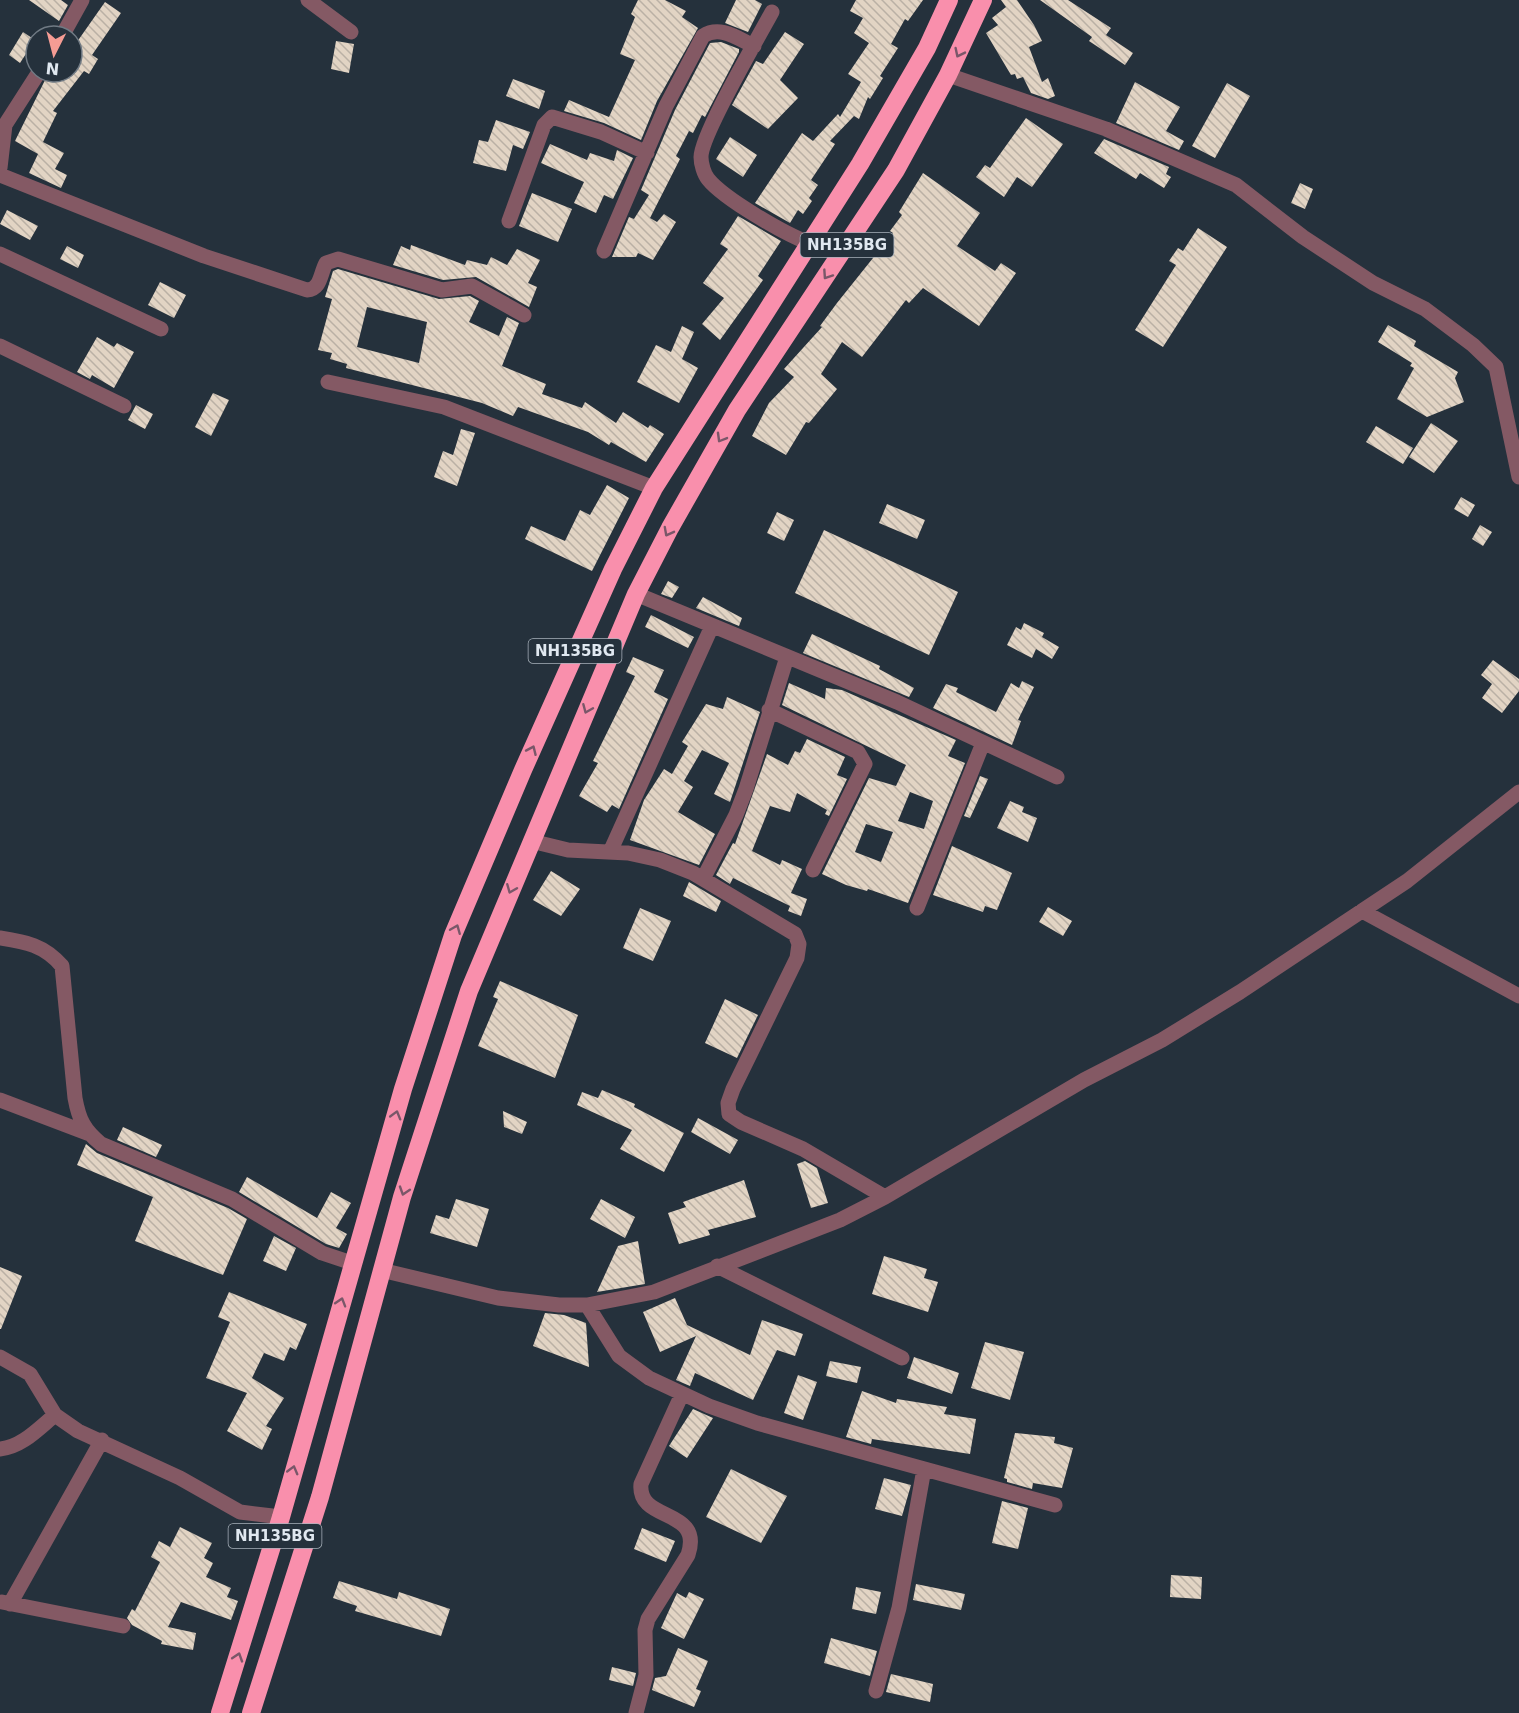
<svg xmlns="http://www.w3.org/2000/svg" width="1519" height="1713" font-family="'DejaVu Sans',sans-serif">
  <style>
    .building { fill: url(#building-back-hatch); fill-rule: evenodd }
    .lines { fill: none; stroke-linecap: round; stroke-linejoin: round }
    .minor { stroke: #845964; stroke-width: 15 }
    .highway { stroke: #f98fac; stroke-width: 18 }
    .oneway { stroke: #7a5769 }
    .labels { text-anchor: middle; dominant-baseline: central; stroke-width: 6; stroke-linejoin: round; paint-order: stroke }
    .shield { fill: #25313c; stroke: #a8b1ba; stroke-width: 1.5 }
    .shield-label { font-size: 15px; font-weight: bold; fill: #e0e8f0 }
  </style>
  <defs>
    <pattern id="building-back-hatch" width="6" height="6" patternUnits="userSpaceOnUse" patternTransform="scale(1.5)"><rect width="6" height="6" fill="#e2d4c4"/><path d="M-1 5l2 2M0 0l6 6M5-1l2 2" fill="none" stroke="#bab0a5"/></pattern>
  </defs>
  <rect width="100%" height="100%" fill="#25313c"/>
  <path class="building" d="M29,0H61L68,5L59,21Z
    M638,0H665L686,11L682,17L698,28L657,101L641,140L604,123L564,111L569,100L609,117L635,60L620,54L635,17L631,14Z
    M736,0H755L762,4L748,32L725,23Z
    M856,0H923L908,21L905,19L891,44L898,48L880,76L883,78L870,99L868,97L859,119L854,116L830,141L835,144L811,180L818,185L809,198L812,201L803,214L798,210L790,223L755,203L802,133L813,141L838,114L840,117L861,82L848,74L869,43L854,33L863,18L850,11Z
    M1001,0H1017L1034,25L1042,41L1029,47L1042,82L1048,78L1055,96L1048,99L1031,93L1023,77L1017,79L1015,74L1011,75L986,33L998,25L992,18L1006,7Z
    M1040,0H1068L1111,28L1106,35L1133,53L1125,65L1089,41L1092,37Z
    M105,2L121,13L92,55L98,59L89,74L84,71L53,111L57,113L43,142L64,153L55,169L67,175L61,188L29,173L38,154L15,141L49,72H72V49Z
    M23,32L35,40L20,63L9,55Z
    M785,32L804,44L780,80L798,98L768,129L732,105L756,61L763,64Z
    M336,41L354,44L349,73L331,69Z
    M721,42L739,49V52L705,117L702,115L693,133L689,131L676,156L680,159L650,218L657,222L664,214L676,222L653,260L638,253L636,257H612L629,217L634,219L649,195L641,190L675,110L710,43Z
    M513,79L545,91L539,109L506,96Z
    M1135,82L1180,107L1166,131L1184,141L1179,150L1116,123Z
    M1227,83L1250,96L1215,158L1192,146Z
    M1026,118L1063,144L1032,187L1017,177L1004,197L976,177L985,165L990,168Z
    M496,120L530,132L523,149L513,145L506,171L473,163L479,140L488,142Z
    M730,137L757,155L743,177L716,159Z
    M1104,139L1169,167L1166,174L1171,177L1164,188L1140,173L1136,179L1094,153Z
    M550,144L587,160L590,153L614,161L617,150L633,158L613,199L604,195L596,213L574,203L584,182L541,163Z
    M923,173L980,213L957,246L995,271L1001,263L1016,273L979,326L923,288L909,303L906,300L862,357L842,342L821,374L837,389L809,423L806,422L786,455L752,436L769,403L794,377L784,369L822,327L820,326L837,303L893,233L890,231L902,215L899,212Z
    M1300,183L1313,189L1305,209L1291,203Z
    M532,193L572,209L558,242L519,226Z
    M7,210L38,226L30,240L0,224Z
    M738,216L781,241L758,276L763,280L720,340L702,324L724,298L703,283L728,249L720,244Z
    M1198,228L1227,247L1163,347L1135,330L1176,265L1169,261L1178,248L1183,251Z
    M411,245L465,265L467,260L487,265L491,257L507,265L517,249L540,260L528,283L537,287L529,307L476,277L443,280L393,265L401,246L410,250Z
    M67,246L84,255L78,268L60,259Z
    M338,269L439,299L470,296L479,301L469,322L499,336L507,317L519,323L502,366L546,384L542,394L582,408L585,402L616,423L623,412L648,428L650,425L664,434L646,462L611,442L609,445L588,432L518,407L513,416L482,403L346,368L347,364L330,359L332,353L318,350L332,299L325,297L333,271ZM367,307L427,322L419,363L357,347Z
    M160,282L186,295L174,318L148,305Z
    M1388,325L1416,341L1414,346L1458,372L1455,378L1464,402L1427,417L1397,399L1414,368L1410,366L1412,363L1378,342Z
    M682,326L694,332L682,359L698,368L679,403L637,382L656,345L671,352Z
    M97,337L114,347L117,343L134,352L114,388L92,375L90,379L77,372Z
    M213,393L229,400L211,436L195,427Z
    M136,405L153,414L145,429L128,420Z
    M1431,423L1458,441L1434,473L1409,457Z
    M1376,426L1413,448L1403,464L1366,442Z
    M461,429L475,433L457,486L434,477L443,451L453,455Z
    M607,485L629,498L592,571L525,539L531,526L565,541L580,510L590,515Z
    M1461,497L1475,505L1468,517L1454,509Z
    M887,504L925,520L917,539L879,523Z
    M777,512L794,520L784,541L767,533Z
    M1480,525L1492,532L1483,546L1472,539Z
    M824,530L958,592L929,655L795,593Z
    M668,581L679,587L672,598L661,594Z
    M703,597L742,618L739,626L696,608Z
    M651,615L694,637L688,648L645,627Z
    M1024,623L1044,633L1042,637L1059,647L1052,659L1036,649L1032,658L1007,645L1016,627L1021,630Z
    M812,634L880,666L879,669L914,688L909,697L803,653Z
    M633,657L664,670L654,692L668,699L619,809L612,805L607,812L579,796L598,763L593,761L635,676L626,672Z
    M1493,660L1519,679V691L1502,713L1482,698L1492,684L1481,675Z
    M1022,681L1034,687L1018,720L1021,721L1012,745L933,708L946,684L958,688L956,692L996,712L1011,683L1019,688Z
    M789,683L825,699L826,688L842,690L956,740L948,756L965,763L908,903L868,889L867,891L846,885L822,874L869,778L896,786L906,765L782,705ZM910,792L933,801L924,829L898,821ZM866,824L893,832L881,862L855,852Z
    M727,697L760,712L730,802L714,794L729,763L702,750L684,781L693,787L678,812L715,834L699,865L630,840L644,800L664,769L672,774L688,746L682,742L706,704L723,709Z
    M807,739L845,757L837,775L847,779L829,816L825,814L827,810L797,793L790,812L770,806L752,851L780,865L782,860L802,869L791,893L807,899L801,916L788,911L790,906L733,878L730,884L716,875L733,843L735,844L767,754L788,765L795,751L800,753Z
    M980,776L988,779L970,818L964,816Z
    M1010,801L1024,807L1022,812L1037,818L1028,842L997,828Z
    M952,846L1012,873L997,910L985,906L983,912L933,895Z
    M551,871L580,889L561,916L533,900Z
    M689,882L721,901L716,912L683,896Z
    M1048,907L1072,921L1063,936L1039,922Z
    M640,908L671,921L653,961L623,948Z
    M500,981L578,1015L555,1078L478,1046L498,999L493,997Z
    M725,999L758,1015L737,1058L705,1043Z
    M602,1090L635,1104L634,1107L684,1133L664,1172L620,1149L632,1130L577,1105L582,1092L598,1098Z
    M503,1111L527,1122L522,1134L504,1127Z
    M698,1118L738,1140L730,1154L691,1132Z
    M123,1127L162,1145L156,1157L117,1140Z
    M86,1144L97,1153L228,1208L247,1219L223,1275L135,1241L153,1197L77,1165Z
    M805,1161L817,1168L828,1203L811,1208L797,1164Z
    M247,1177L317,1218L331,1192L351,1203L336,1228L347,1234L339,1248L326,1244L239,1192Z
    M744,1180L756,1217L708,1230L710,1235L679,1244L668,1213L686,1207L683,1202Z
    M456,1199L489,1209L477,1247L430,1233L436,1215L449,1219Z
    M601,1199L635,1217L625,1238L590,1219Z
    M274,1236L296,1248L286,1271L263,1261Z
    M638,1241L645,1284L597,1292L618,1246Z
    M884,1256L927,1269L924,1278L938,1282L928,1312L872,1294Z
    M0,1267L22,1276L1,1329H0Z
    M229,1292L307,1324L296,1350L290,1347L284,1361L264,1353L252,1378L284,1398L266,1426L272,1429L262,1450L227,1431L247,1393L206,1378L230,1322L218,1317Z
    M675,1298L687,1325L750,1355L762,1320L803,1334L795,1356L777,1350L753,1400L695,1373L690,1386L676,1380L696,1336L660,1352L643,1312Z
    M545,1313L564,1315L586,1323L589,1367L533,1346Z
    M985,1342L1024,1352L1010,1400L971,1388Z
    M914,1357L959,1373L952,1394L907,1378Z
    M830,1361L861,1367L857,1383L826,1376Z
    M798,1375L817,1382L803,1420L784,1413Z
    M862,1391L896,1403L897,1399L947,1407L944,1414L976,1419L970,1454L872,1439L871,1444L846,1437Z
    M693,1409L713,1418L687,1458L669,1446Z
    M1015,1433L1055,1437L1054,1443L1073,1448L1062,1488L1033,1483L1032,1489L1007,1482V1479L1004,1478Z
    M731,1469L787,1496L761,1543L706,1517Z
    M884,1478L911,1485L902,1516L875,1509Z
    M1002,1501L1028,1508L1018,1549L992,1543Z
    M180,1527L212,1543L204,1558L213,1563L206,1577L231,1588L227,1597L238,1601L231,1620L181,1602L168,1627L196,1633L193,1650L161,1644L162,1641L132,1625L127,1618L132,1609L135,1611L160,1562L151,1557L159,1541L170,1547Z
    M642,1528L675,1541L666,1562L634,1549Z
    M1171,1575L1202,1577L1201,1599L1170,1597Z
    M339,1581L397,1599L399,1592L450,1609L441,1636L355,1611L357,1606L333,1598Z
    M916,1584L965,1594L961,1610L913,1600Z
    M856,1587L881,1592L876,1614L852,1609Z
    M689,1592L704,1599L684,1639L661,1628L677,1593L686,1598Z
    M831,1638L877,1651L870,1676L824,1663Z
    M678,1648L708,1661L696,1689L701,1691L694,1707L652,1690L655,1678L666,1676Z
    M612,1667L636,1673L633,1686L609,1680Z
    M891,1674L933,1684L930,1702L886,1692Z"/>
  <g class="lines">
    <path class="minor" d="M308,0L351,32
      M772,12C758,38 701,135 701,157C701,164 704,174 708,179C724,199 785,234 809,243
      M62,36L82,0
      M948,75L1106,129L1236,185L1303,237L1373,283L1425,309L1473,345L1496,367L1519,477
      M0,128L5,125L39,72
      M0,168L5,125
      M0,175L204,256L307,290C321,289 320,274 326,263L338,259L442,290L472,286L524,315
      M509,221L544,125L552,117L601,132L647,153
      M604,251L666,106L703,36C720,25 737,38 754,46
      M0,254L161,329
      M0,346L124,406
      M328,382L444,407L654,488
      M636,594L897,702L1057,777
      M769,710L858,752L865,764L813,870
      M531,841L568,850L628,853L660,860L693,873L795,934L799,944L797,958L733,1089L728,1103L729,1114L741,1122L803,1149L885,1197
      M610,852L712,626
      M703,879L736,815L746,789L787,657
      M917,908L983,743
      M1362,911L1519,996
      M0,938C26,942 44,945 62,966L75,1098C79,1120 84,1130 101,1144L232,1199L322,1253L352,1263
      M0,1100L87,1133
      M717,1266L902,1358
      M381,1270L498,1298L559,1305H587L654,1292L840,1220L885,1197L1084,1080L1162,1040L1240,992L1407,881L1519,792
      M587,1305L619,1356L649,1378L709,1406L757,1423L1055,1505
      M0,1357L30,1374L55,1415L78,1431L180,1478L240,1512L281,1517
      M0,1449C22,1447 39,1428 55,1415
      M2,1602L123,1626
      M10,1604L102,1440
      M876,1691L899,1608L924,1469
      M636,1713L646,1675L645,1630L648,1619L688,1555C704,1507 637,1523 641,1484L682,1394"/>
    <path class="highway" d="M220,1713L281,1517L403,1089L453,935L523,770L613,569L654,488L860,164L927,48L949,0
      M251,1713L320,1497L402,1197L469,991L636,594L670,528L737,410L896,170L948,75L983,0"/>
  </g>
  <defs><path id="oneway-chevron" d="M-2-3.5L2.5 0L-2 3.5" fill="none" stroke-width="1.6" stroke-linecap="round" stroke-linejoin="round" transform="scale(1.5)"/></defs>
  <g class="oneway">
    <use href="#oneway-chevron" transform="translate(959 53) rotate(116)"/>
    <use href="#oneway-chevron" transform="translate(827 275) rotate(124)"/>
    <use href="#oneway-chevron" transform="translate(721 438) rotate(120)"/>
    <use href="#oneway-chevron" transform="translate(668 532) rotate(118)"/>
    <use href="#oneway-chevron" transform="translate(587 709) rotate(113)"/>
    <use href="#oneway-chevron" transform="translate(532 750) rotate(-66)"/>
    <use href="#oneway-chevron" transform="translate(511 889) rotate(112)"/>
    <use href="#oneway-chevron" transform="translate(456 929) rotate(-68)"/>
    <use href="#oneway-chevron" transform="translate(396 1115) rotate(-74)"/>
    <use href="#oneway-chevron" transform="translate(404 1191) rotate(108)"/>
    <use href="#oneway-chevron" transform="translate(341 1302) rotate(-73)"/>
    <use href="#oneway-chevron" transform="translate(293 1470) rotate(-75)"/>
    <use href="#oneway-chevron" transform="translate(238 1657) rotate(-72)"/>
  </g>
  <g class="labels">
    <g class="shield">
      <rect x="800.5" y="233" width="93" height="24" rx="4.5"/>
      <rect x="528.5" y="639" width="93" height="24" rx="4.5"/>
      <rect x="228.5" y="1524" width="93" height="24" rx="4.5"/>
    </g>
    <g class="shield-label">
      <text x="847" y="245">NH135BG</text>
      <text x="575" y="651">NH135BG</text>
      <text x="275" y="1536">NH135BG</text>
    </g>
  </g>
  <g transform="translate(54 54) rotate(186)"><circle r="28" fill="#25313c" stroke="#707a84" stroke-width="1.5"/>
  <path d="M0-4.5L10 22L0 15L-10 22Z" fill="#f59c94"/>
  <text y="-9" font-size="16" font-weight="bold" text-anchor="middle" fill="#e0e8f0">N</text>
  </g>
</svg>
